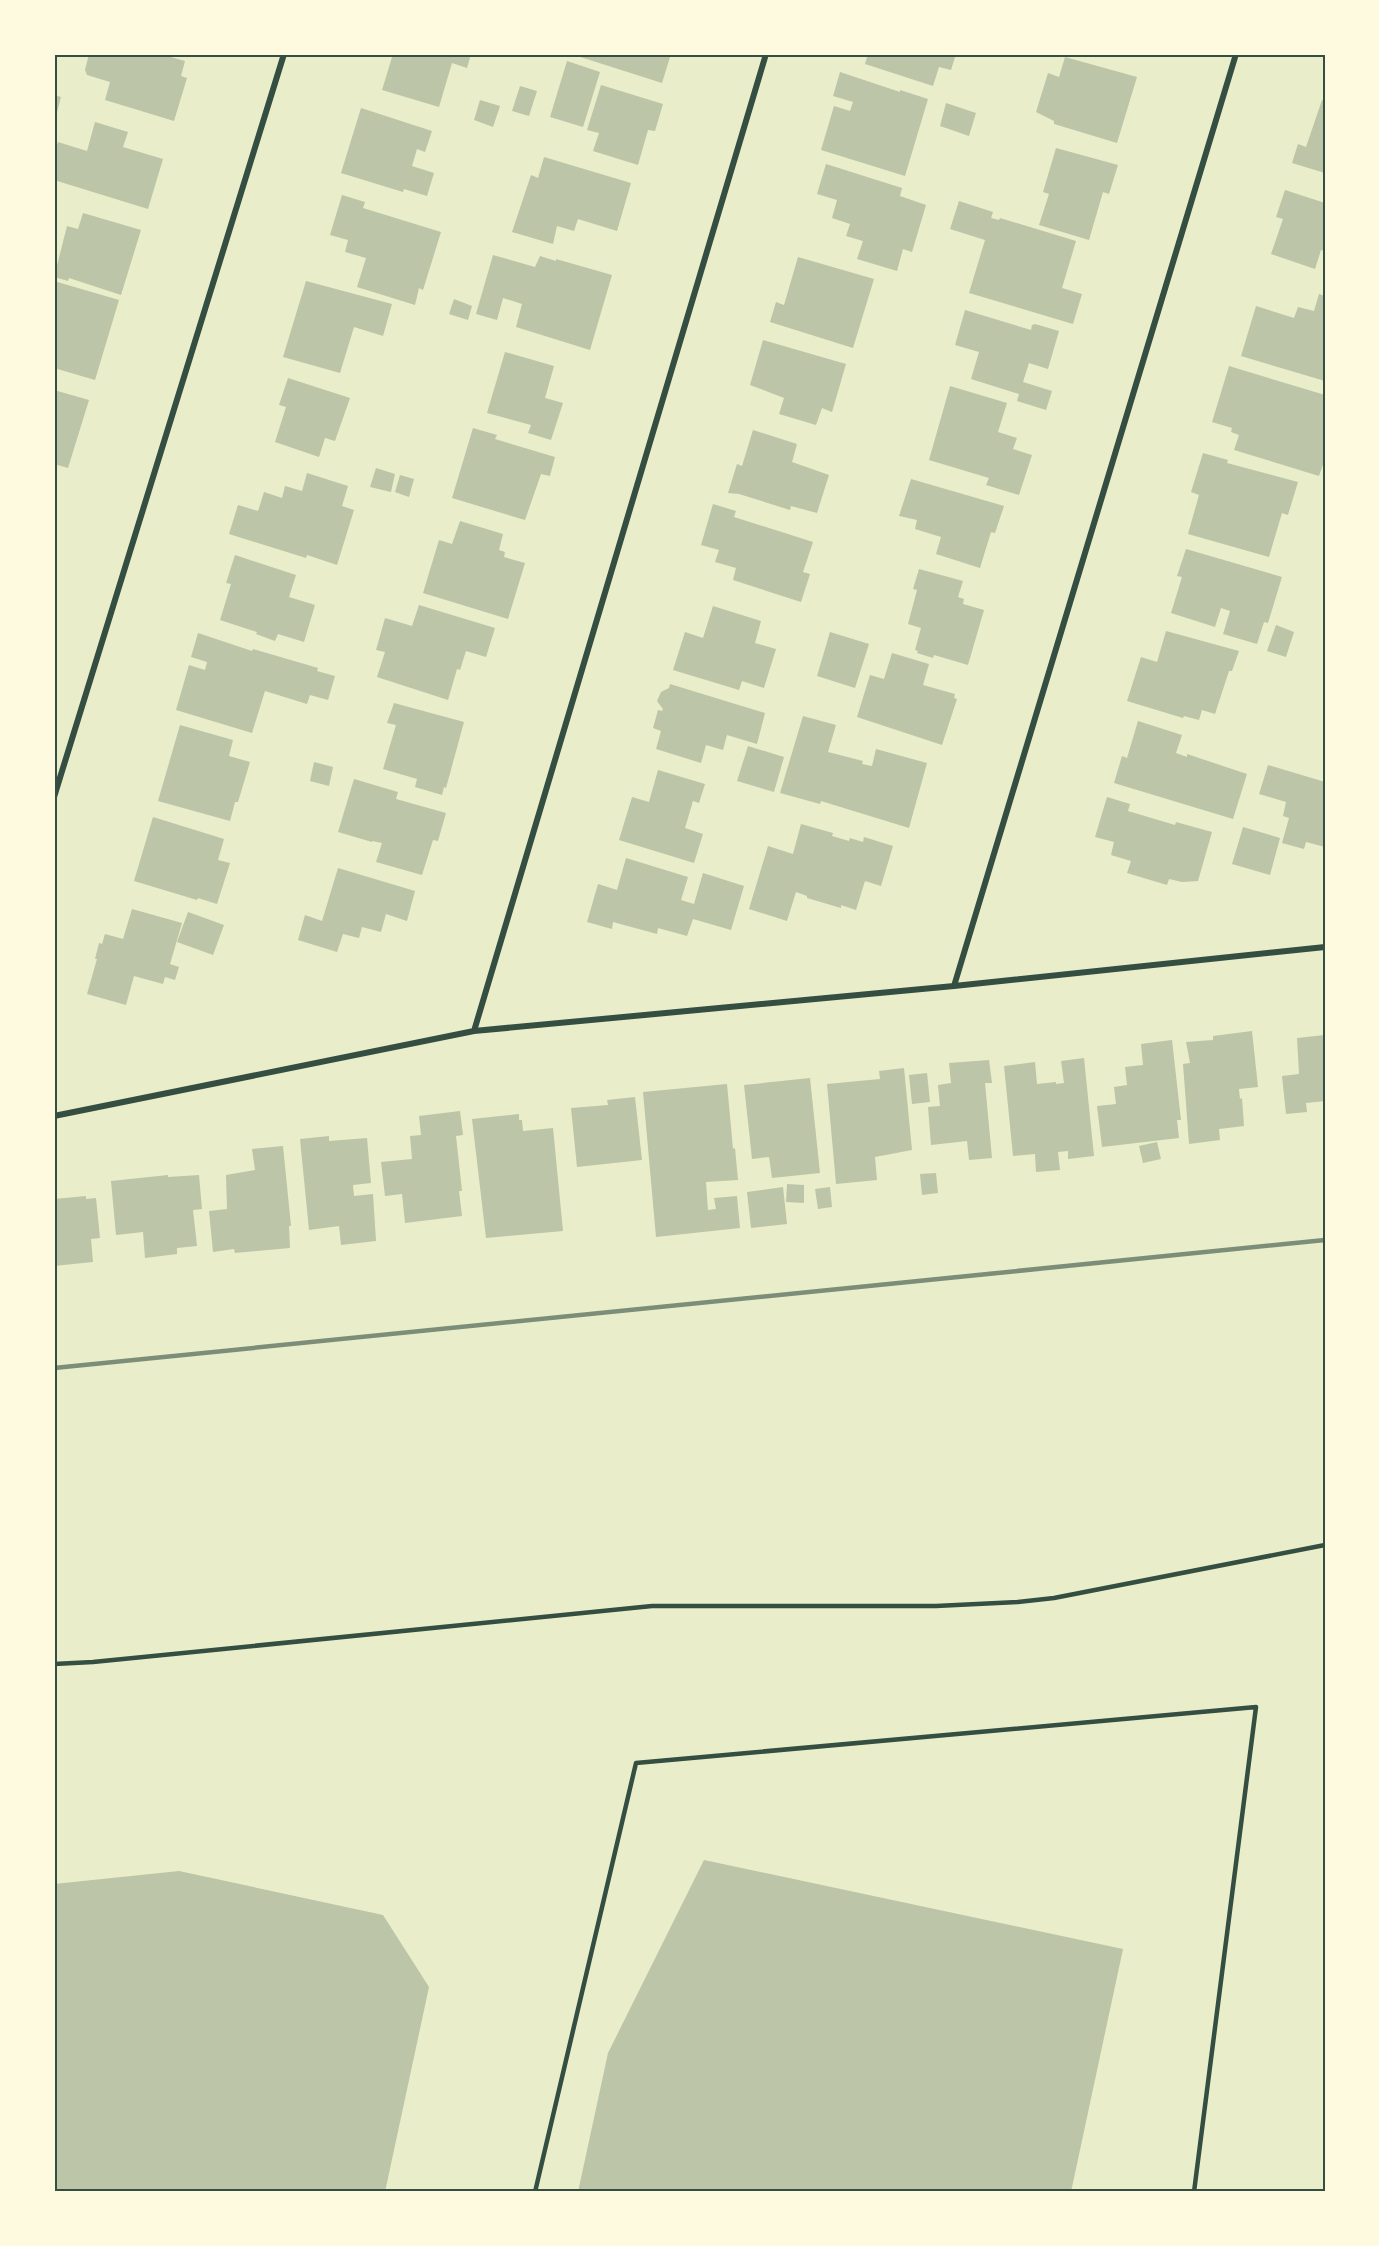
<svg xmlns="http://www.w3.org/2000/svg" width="1379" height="2246" font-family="Jost,sans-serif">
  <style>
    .building { fill: #bcc5a7 }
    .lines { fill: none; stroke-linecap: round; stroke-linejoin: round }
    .service { stroke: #344e41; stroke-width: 4.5 }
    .minor { stroke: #344e41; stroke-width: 6 }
    .rail { stroke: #7c8e77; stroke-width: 4.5 }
    .neatline { fill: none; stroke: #344e41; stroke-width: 2 }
  </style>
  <rect width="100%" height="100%" fill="#e9edc9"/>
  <path class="building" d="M89,54H160L185,61L181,76L187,78L174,121L105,100L110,82L87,75L85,70Z
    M393,54H471L467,68L452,63L439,107L382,90Z
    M571,54H671L662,83Z
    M868,54H956L951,70L939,67L933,86L865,64Z
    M1065,57L1137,77L1117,143L1054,124V121L1036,112L1048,73L1059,77Z
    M567,61L600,72L583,127L550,117Z
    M840,72L900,92V90L928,99L905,176L821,150L834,106L850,111L853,102L833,96Z
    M601,85L663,104L655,131L648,130L638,165L593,151L599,133L587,130Z
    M520,86L537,91L529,116L512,111Z
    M54,95L61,97L55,120L54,119Z
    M480,100L500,106L493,127L474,120Z
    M1322,100L1325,101V173L1292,163L1298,144L1306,147Z
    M946,103L976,113L969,136L940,126Z
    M361,108L432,131L425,152L417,149L412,166L434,173L427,196L404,189L403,192L341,173Z
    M95,122L128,132L123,147L163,159L148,209L54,180V144L57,145L58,142L87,151Z
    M1056,148L1118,165L1109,194L1103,192L1089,240L1039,225L1049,194L1043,192Z
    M544,157L631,183L617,231L578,219L574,231L557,226L553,244L512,232L531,175L538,178Z
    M826,164L902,188L900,196L926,205L912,252L903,249L897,271L857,259L863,241L846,236L850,224L832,218L837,200L817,194Z
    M1285,190L1325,203V251L1321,250L1315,269L1271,254L1283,219L1276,217Z
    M342,195L365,202L363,208L441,232L423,290L419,288L415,305L357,287L366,258L345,252L348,240L330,235Z
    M959,201L993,212L991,218L999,220L1000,218L1076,241L1062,288L1082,294L1073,324L969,293L985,240L950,229Z
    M83,213L141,230L121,295L69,278L68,281L54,277L67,226L78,229Z
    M493,255L535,267L540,256L556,261V259L612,275L590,350L516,327L522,304L503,298L497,320L476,314Z
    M798,257L874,279L853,348L770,322L776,302L784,305Z
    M54,281L119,300L95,380L54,368Z
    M306,281L392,304L383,336L354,327L340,373L283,357Z
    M1319,294L1325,296V381L1241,356L1256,306L1294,318L1298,307L1314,311Z
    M454,299L472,306L468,320L449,314Z
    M965,310L1031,330L1032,325L1035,324L1059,331L1048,369L1029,363L1023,382L1052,391L1046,410L1017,401L1019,394L971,379L979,352L955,345Z
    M763,340L846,364L832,412L822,408L816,425L779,414L784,398L750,385Z
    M505,352L554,366L545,398L563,403L551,440L528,433L531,425L487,413Z
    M1229,366L1325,395V459L1319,476L1234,450L1239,435L1231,432L1232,428L1212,422Z
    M288,378L350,398L335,441L325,438L319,457L275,442L286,407L279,405Z
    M950,386L1007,403L998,432L1017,438L1013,449L1032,455L1019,495L986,485L989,478L929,460Z
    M54,390L89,400L68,468L54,464Z
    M473,428L497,435L495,439L555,457L550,476L541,474L525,520L452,498Z
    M753,430L797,444L792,462L829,475L817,513L791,506L790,510L739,494L728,493L737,464L742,466Z
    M1203,453L1228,460L1227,463L1298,482L1288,515L1282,513L1269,557L1188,534L1199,495L1191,492Z
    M376,468L395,474L391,492L370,487Z
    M307,473L348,486L342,506L354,510L337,565L307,555L306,558L229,534L238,505L258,511L264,492L282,498L285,486L302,491Z
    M400,475L414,479L409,497L395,492Z
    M911,479L1004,506L995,533L991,532L980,568L936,554L941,537L915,529L917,520L899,516Z
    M713,504L736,511L734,517L813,542L803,572L810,574L801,602L733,580L736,568L715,562L719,550L701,545Z
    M460,521L503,534L499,550L505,552L504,557L525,563L508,619L423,593L439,540L452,544Z
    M1186,549L1282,577L1268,623L1264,622L1257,644L1223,634L1230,611L1221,608L1215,627L1171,613L1182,577L1177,576Z
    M235,555L296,575L289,597L315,605L304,642L278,634L275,641L256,634L257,632L220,620L231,584L226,583Z
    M919,569L963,581L958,597L964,599L963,604L984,610L968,665L934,655L933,658L917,653L918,651L915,650L921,628L908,624L917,590L913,589Z
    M419,605L495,628L486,657L466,651L460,670L457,669L448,700L377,677L385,652L376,650L385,618L412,626Z
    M713,606L761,621L755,643L776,649L764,688L742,681L739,690L673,670L685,632L703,638Z
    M1276,625L1294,632L1286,657L1267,651Z
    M1166,631L1239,651L1232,671H1229L1215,714L1202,710L1199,720L1184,716L1183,718L1127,701L1141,657L1157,662Z
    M830,632L869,644L855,688L817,676Z
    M198,633L252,651L253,649L318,668L317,671L335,676L328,700L310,695L307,704L265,691L252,733L176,710L189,665L205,670L207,662L191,657Z
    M892,653L929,664L923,685L955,694L954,698L957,699L942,745L857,717L870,675L884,679Z
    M670,684L765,713L757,744L727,735L723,750L706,745L701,763L656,749L661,731L653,728L658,710L662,711L663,709L657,701L661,692L669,688Z
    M394,703L464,722L446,788L444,787L442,795L415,787L417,779L383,769L396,725L387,723Z
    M803,716L836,725L828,752L863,761L862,764L872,766L876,749L927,763L909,828L821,801L820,804L780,793Z
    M1138,721L1182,735L1176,753L1187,757V754L1247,774L1233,819L1114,783L1122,756L1127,758Z
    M180,725L233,740L229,756L250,762L238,802H235L230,821L158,801Z
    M748,746L784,757L774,792L737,781Z
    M314,762L333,767L329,786L310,781Z
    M1268,765L1325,782V847L1306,842L1304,849L1282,843L1289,818L1283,816L1286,802L1259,794Z
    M658,770L705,784L699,803L693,801L685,828L703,834L694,863L619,840L632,797L649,802Z
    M354,779L398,792L396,799L446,813L438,841L433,840L422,875L376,862L382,843L372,841V842L338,832Z
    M1107,797L1130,804L1128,811L1175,825L1176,822L1212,832L1198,881L1182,882L1169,879L1167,885L1127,873L1131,861L1111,855L1114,842L1095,837Z
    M153,817L224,839L218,860L230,863L217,904L198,898L197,900L134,881Z
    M801,824L833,833L832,836L849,841L850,838L863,842L864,837L893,846L881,886L865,881L856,910L841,905V908L807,898V896L796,892L787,921L749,909L768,846L793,854Z
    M1243,827L1280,838L1270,875L1232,864Z
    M626,858L688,877L681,900L694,904L703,873L744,886L731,930L693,919L687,936L658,928L657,934L613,922L612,929L587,922L598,884L617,890Z
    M338,868L415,891L407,921L386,914L381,932L362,927L359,938L343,934L337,952L298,940L305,915L322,921Z
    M132,909L182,923L170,964L179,967L175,980L165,977L163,984L134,976L126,1005L87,994L97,959H95L99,943L102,944L105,934L123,939Z
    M188,912L224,925L213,955L177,942Z
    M1252,1031L1258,1087L1239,1089L1240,1099L1242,1098L1244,1126L1219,1129L1220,1140L1189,1144L1183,1064L1190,1063L1186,1042L1213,1040V1036Z
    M1325,1035V1101L1306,1103L1307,1112L1286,1114L1282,1076L1299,1074L1297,1038Z
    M1172,1040L1181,1120H1177L1179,1138L1102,1147L1097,1106L1116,1104L1114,1087L1127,1085L1125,1067L1143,1065L1141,1044Z
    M1084,1058L1094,1156L1068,1159V1151L1058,1152L1060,1170L1036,1172L1035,1154L1013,1156L1004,1066L1035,1062L1037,1084L1056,1082V1084L1064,1083L1061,1061Z
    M989,1060L992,1083H985L992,1158L969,1160L967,1141L931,1145L928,1107L940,1106L938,1085L951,1083L949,1063Z
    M904,1068L912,1150L875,1157L877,1180L836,1184L827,1084L880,1079L879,1071Z
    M927,1073L930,1102L912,1104L909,1075Z
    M810,1078L820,1173L772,1178L769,1157L752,1159L744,1085Z
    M727,1084L733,1149L735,1148L738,1180L706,1182L708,1210L716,1209L714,1198L737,1196L740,1228L656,1237L643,1092Z
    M635,1097L642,1160L577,1167L571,1108L608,1105L607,1100Z
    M460,1111L463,1135L456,1136L462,1191H459L462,1216L405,1223L402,1194L385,1196L381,1162L412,1159L410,1136L421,1135L419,1116Z
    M519,1114V1120H522L523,1131L553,1128L563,1231L486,1238L472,1119Z
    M329,1136V1141L367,1138L371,1183L353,1185L354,1196L373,1194L376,1241L341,1245L339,1226L309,1230L300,1139Z
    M1157,1142L1161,1159L1143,1163L1139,1146Z
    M283,1146L291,1226H289L290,1248L235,1253L234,1249L213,1252L209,1211L227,1209L226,1175L255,1170L252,1149Z
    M936,1173L938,1193L922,1195L920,1174Z
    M168,1175V1177L199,1175L202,1209L193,1210L197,1246L177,1248V1254L145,1258L143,1232L116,1235L111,1181Z
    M787,1184L804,1185V1203L786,1202Z
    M783,1187L787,1224L751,1228L747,1192Z
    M830,1187L832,1207L818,1209L815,1189Z
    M86,1196V1199L96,1198L100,1238L91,1239L93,1262L54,1266V1199Z
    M704,1860L1123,1949L1071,2192H578L608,2053Z
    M179,1871L383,1915L429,1987L385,2192H54V1884Z"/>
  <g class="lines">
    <path class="service" d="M54,1664L93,1662L652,1606H936L1018,1602L1054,1598L1325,1545
      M535,2192L636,1763L1256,1707L1194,2192"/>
    <path class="minor" d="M54,797L284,54
      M954,986L1236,54
      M474,1031L766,54
      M54,1116L474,1031L954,986L1325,947"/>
    <path class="rail" d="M54,1368L1325,1240"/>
  </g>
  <rect width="1379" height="2246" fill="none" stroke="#fefae0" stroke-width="111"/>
  <rect x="56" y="56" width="1268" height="2134" class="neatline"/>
</svg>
